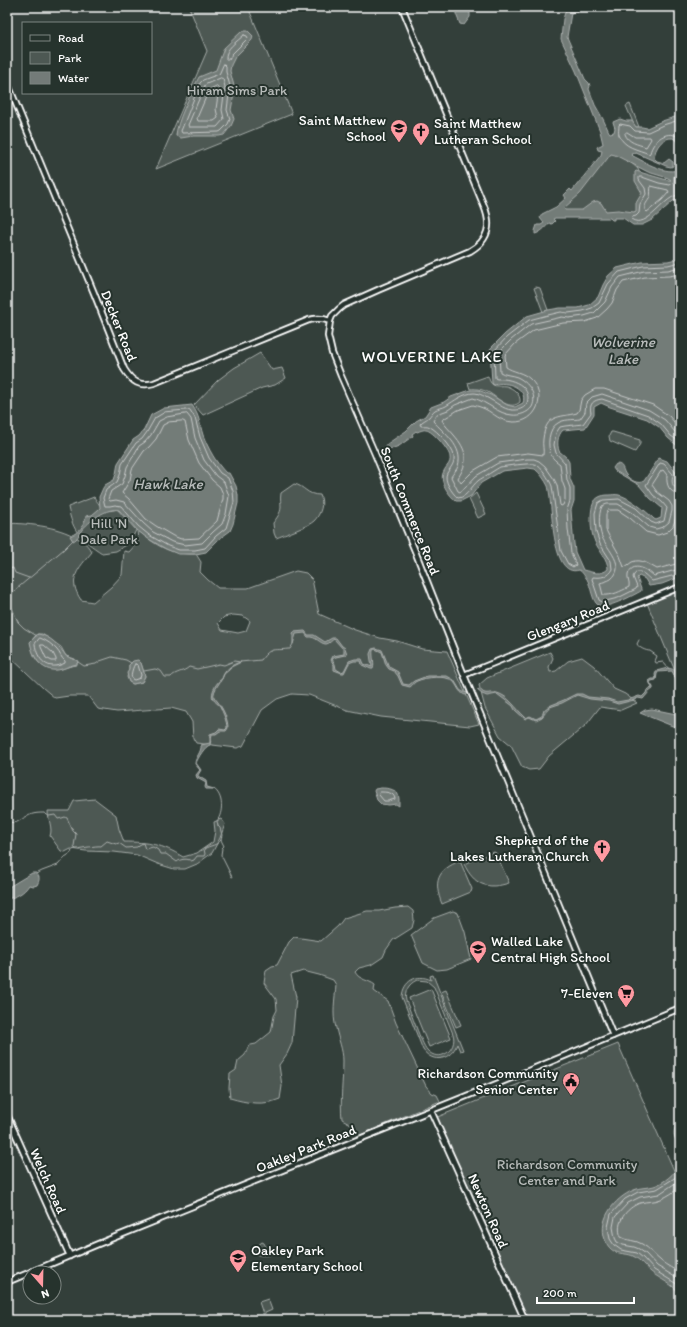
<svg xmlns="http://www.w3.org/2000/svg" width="687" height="1327" font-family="Itim,sans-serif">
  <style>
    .green { fill: #4d5853; stroke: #a6aca9; fill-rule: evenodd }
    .water { fill: #737b78; stroke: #abb0ae; fill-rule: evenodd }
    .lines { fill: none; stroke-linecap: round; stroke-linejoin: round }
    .shore { stroke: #c7cac9; stroke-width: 1 }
    .stream { stroke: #abb0ae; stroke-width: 1 }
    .secondary-casing { stroke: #fff; stroke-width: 8 }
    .secondary { stroke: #26332d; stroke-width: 4.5 }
    .labels { text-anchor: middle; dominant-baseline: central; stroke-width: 4; stroke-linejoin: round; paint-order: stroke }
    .park-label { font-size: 14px; fill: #b8bcba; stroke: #26332d }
    .poi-label { font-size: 14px; fill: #fff; stroke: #26332d; text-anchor: end }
    .street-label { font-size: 14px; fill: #fff; stroke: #26332d }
    .water-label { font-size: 15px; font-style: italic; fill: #b9bdbc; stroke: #26332d }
    .quarter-label { font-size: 16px; letter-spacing: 1px; fill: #fff; stroke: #26332d }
  </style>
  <rect width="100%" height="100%" fill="#333f3a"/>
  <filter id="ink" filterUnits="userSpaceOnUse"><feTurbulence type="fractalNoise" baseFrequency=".025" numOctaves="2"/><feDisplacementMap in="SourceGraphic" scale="8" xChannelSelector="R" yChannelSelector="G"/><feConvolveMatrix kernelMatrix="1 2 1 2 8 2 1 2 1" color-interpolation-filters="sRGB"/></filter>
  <g filter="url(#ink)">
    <path class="green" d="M189,7H248L292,114L156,169L207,51Z
      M630,104L639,127H635L626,106Z
      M611,152L627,159L638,169L646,188L638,211L629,214L566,213L561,208Z
      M536,287L540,288L548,310L543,312L534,288Z
      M260,353L272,370L282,368L286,378L275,385L262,388L203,415L194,405L218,380L234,368Z
      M488,376C489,379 490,383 493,385C496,387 502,385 506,386C513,388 521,394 520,402C510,411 499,399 491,394C486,390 476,388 470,389L468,383Z
      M611,432H613L640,440V444L635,452L610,441L609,436Z
      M294,484C305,486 306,495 320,495C324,503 321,514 314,521C309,526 284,535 276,538L274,533L273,523C276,519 281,513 281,507C281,502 280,499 281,493Z
      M476,493L486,514L478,518L469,499Z
      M94,497C101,507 104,514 117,509L136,530L130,543L116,551L102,553C81,539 73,533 68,507Z
      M7,523C31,524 61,526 82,541C86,543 89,548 92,552C78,569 67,579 81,600L93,602L111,587L122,575L124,551L129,552L138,542L137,530C157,546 170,555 196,554L201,562L200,572L208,580L218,588H248L296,571L306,573L312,579L319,614L355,630L380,638L397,641L422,649L447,651L479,724L470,726L381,717L347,710L309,695L292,694L277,699L262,710L243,746L237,748L196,743L193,738L192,722L186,712L171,708L117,712L98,709L88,696H69L55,698L43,688L7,654ZM233,615L243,616L250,621L246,631L238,633L222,630L218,623L224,617ZM37,634H42L61,647L66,656L75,659L77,665C71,665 67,668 61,669C42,672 32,660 31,641ZM141,663L145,676L142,682L133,684L129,682L127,677L129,670V665Z
      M680,589V683L647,603Z
      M550,652L553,658L549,667L550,672L556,671L568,661L582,657L594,666L614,689L625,694L637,703L621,710L600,707L586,725L549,756L539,769L529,770L522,767L511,745L500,736L485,708L479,685L487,678Z
      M95,799L116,815L119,829L124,842C148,842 162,844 183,857L197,853L213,842L215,831L214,822L221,819L225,824L220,838L212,853L197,864L185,869H174L158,864L137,855L114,852L86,851L71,849L65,852L61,851L50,836C53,828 48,820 48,811H69L74,801Z
      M494,852L496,853L509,883C487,890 474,885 464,864Z
      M460,861L472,889L471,892L442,904C433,882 437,870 460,861Z
      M408,907L413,911L414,920L412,928L393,940L386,950L383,957L371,965L359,968L355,972C359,980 369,980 375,985L374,991L388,1001L396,1023L426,1086L432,1093L437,1095L440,1101L360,1135L351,1124L342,1119C340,1100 343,1081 343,1061C343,1049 338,1039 336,1028C332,1014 335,999 336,985L333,980L319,975L303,971L291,975L296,997L292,1043L287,1054L279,1065L282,1086L280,1099C263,1106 247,1103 230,1098L229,1088L230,1074L236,1070L238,1061L245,1055L248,1047L251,1045L256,1044L271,1032L274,1016L277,1010L276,999L264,983L266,970L272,966L277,965L289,942L294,937L321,941L338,926L344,918L367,911H379L395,908Z
      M453,911L458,913L465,932L471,959L447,969L437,970L423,963L411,935L434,918Z
      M433,975L463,1050L460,1051L457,1044C451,1060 433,1064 423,1050L402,997C403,981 417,973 431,980L430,976ZM417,980L427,981L434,987L453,1034C458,1050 439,1064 427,1050C421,1043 411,1012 406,1001C404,992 408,984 417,980Z
      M431,989L451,1038L429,1047L409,998Z
      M446,990L461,1025L456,1027L441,992Z
      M618,1044L680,1184V1320H527L435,1118Z
      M262,1242L264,1243L270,1255C262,1256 257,1256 251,1251Z
      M268,1299L272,1310L263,1314L259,1302Z"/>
    <path class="water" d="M460,7L465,8L470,13V17L464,25L460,24L456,14L457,9Z
      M568,7H588L586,9L571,13L567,37L585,79L589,83L590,86L589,89L595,105L603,119L609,132L610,133L614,132L615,128L613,122L620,119L626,121H632L636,127H642L647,128L662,121L675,117L680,110V145L678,142L673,138C662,137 655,148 654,158L657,161L664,163L669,159L673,162V166L671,167L666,166L636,153L631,154L633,156C645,162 667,176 680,169V199L673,201L652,220L642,225H633L623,218H614V220H612L610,218H555L553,219L555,221L552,224L549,223C546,227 540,233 535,234V231L537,225H541L544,223L540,218L542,214L556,207L566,198L564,195L570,189L572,191L601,155L602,151L598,150L597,147L603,144L600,131L576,71L561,39L563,19L566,9ZM611,154L615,155L648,172L668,178L671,180H667L636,171L635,172V181L642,193L636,203V211L634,212L618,210L606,211L601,203L597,201L593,202L582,210H565L564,208L580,194Z
      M244,31H248L253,36L252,40L235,57L231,65L230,71L234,86V94L231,110L234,119L231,126L224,135L219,136H193L181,138L176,136C176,123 191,94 197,81L199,77L216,70L224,48L241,32Z
      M680,258V448L668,438L659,427L647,419L610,407L601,403L594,407V414L585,428L563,430C557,436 557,444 559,451L566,457L569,462L570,479L574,488V501L571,510L573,535L575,552L583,570C592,572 601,576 608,569C608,559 599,551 595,542C592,535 591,528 591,521C591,507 592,495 609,495C612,495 615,494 619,495C629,497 646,511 654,519L656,520L661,518L662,508L650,498L639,485L615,471L613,468L616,464C624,464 622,470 626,475C630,480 638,485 644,481L659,458L667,461L677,474L675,482L680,485V577L662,584L649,586L645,579L639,576L637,578L641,589V591C634,595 604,611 598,605C592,601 591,586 587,579C584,576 583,572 579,570C550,579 553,503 548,486C545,480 540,473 535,469L528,468L502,471L481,483L471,496L461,501H456C449,495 438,481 444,471C446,466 451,464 450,457C450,451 432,430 426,430C424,429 420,431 417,432L416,431L412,434L413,436L399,446L388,450L385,447L387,444L406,431L416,421L425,416L431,407L444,402L451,397L470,390H478L491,395L507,405L515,407L523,403C528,388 506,380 494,385L492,383L490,349L505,334L527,316L548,310L560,308H578L589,305L598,297L603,285L608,276L617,268L642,262L668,261Z
      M192,405C200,417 199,422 203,435C208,448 216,463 226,473H229L236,486L238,495V503L233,524L230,531L219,539L206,552L196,554H178L166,549L147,538L137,530L119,510C107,507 89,521 81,531C78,535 78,539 73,541L70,536C80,532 84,526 86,516L92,515L99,509L100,508L99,497L103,488L105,485L114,480L116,474L118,463L133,440L139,436L144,430L151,415L164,408Z
      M305,631L308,635H314L325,642L332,638H336L342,646L345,648L347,654L345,655L336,657L332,659L335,664L336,669L341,672L344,671L349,661L355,659H362L364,664L372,667L370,654L372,649L376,648L382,650L389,667L398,672L403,684L409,685L414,681L427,676H447L454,680L460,690L463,692L469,693L465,695C458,692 458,686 453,681C446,675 426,677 417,681C414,682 413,685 410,687L402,685L398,676L394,671L389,669L386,665L382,652L375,649L373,650C372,657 375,663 373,669H371L362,665L361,661H354L349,663L344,673H342L334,670V665L331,660L333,656L344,654V650L334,639C332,640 329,644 326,644C320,644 316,636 308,637L305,633L296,634L293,644V635L294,632Z
      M38,634C51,636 59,646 66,656L78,661L77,664C72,665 67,667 62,669C43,675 33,658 30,642Z
      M138,660L141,663L145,676L142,682L133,684L129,682L127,673L129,670V665L133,661Z
      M241,662L231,667L229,670L224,674C223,680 212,690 214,697C215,699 217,700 218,702C223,709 228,719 228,728L226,731H220L216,734H212L210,745C205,746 198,758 196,763L201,770L198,775V776L206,781L207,787L214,789H206L205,787L206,783L197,778L196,775L200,770L195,764C195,757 202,752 201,745L210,743V734L216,732L219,729L225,730L227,728C227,721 223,713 220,706C218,704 215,702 213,699C210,693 217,681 222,679C224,670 232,664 241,662Z
      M668,668C677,670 673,670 676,676C677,678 679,679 680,680V688L672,671L658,672L657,674L656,680L651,681L650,683L653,687V689C649,691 646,696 643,699L638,698L634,700L618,704L609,701L590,699L577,695L562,703L550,707L542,717L536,720L529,717L525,719L515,710L513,706L497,694L487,696L482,694L477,690L480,689C485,697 491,691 497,693C509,696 516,709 525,717L526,718L530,716L536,719L542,716L544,710L549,706L564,700L576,694H582L588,697L608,699L617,702L628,700L639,696L642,697L646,693L647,690L652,688L649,681L652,679H656L655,675L656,671Z
      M652,709L676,714L680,721V727L679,728L675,727L640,713L645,710Z
      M381,788C388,788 399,789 399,799C399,802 399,804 399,806L396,804L389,805L381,804L377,800L374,791L375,789Z
      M32,873H36C40,877 40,879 37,885L34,886L29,885C24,893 16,897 7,899V888Z
      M680,1119V1145C679,1144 677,1142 676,1140C672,1134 675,1123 680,1119Z
      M680,1165V1294C673,1284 661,1280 651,1272C645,1267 641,1260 633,1256C624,1252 614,1256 607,1244C595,1222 614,1198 634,1190C640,1187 648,1188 654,1186C664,1183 675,1173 680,1165Z"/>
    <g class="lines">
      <path class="shore" d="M244,35L247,36L248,38L232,54L229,59H226C225,48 237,42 244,35Z
        M224,64L226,66V72L230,86L227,110L230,119L228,124L221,131L219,132L182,133L181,131L200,83L203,80L219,74Z
        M221,78L223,79L225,87L222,110L224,119L217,127H189L188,125L205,85Z
        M217,86L219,88L216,109L218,118L214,121H198L197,118L209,90Z
        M680,118L676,121L663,125L648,132L635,131L630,126L620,124L619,125C619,129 618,132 619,135C624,148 638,149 649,154L650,153C653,140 668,128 680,138
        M627,132L635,137H650L651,139L646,147C638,144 628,143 625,134Z
        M680,173L674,176V182L670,185L659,183L642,177H639V180L645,188L646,194L640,204L639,213L636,216L632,217L631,219C648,231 664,194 680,195
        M651,186L668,190L669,192L662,200L647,212L645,210C644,204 648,202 650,197C651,193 650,190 651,186Z
        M680,262L668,265L643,266L619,272L608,284L599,303L592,308L583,311L568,313L561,312L548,315L529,320L507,337L494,351L495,378L497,379C505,378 516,381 522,386C532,395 529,409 516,410C505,411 499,404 491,400C486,397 479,393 474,393C464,393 454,401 446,406C443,408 438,408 435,410C432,412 431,415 429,417C426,420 422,421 420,424L421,426C425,426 427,425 430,427C437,430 453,448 454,456C455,463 451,467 447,473C443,480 452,493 458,498C468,497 471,486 479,480C481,479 498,468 500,467C505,466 530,463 535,464C542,467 549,479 552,486L561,551L568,564L573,567L576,565L571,553L568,529L567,510L570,501V488L567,480L565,463L556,453L554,445L556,433L560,427L565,426L583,424L591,413C589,404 593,400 602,399L648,415L661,424L671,436L680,442
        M680,267L668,270L644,271L620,277L612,287L605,302L594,313L584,316L569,318L562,317L531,324L511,340L499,352L500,372C504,375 512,375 517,377C528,382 538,395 532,407C528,413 519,416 512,415C498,414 488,402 473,398L455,405L448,410L437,414L433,421C444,433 464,447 458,466C457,470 453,473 451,477L458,491L460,492L465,488L476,476L498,463L527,459H534L539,461L545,466L554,479L557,485L560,505L561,506L563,505L565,500V489L562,481L560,464C556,461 553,459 551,455C547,446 548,428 558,423C564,419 573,420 580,419L585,412L586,403L592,397L602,394L649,410L665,420L675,432L680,436
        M680,274L669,276L645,277L623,282L617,290L612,303L607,309L597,318L585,322L563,323L534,330L515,344L505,355L506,367C513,372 523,372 530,379C548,395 537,423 513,422C499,421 495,414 485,409C481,407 477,406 473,405L458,410L442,420C445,426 450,430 454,435C467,450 469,461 458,478L461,483L473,471L497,457L528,453L543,455C544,450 542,445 543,439C546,414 558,418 577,413L579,410L581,400L585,395L595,389H604L653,405L669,416L680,429
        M190,410L195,418L200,437L209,458L220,473L228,478L233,491L234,502L226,528L216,536L205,548L195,550H179L168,546L149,535L138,526L121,506L115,505L110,506H105L103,498L106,490L117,482L120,475L122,464L136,443L142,439L147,432L155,418L165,412Z
        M187,414L191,419L195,438L204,460L216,476L224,482L229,496L226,514L222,524L213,532L202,543L185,545L172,542L153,532L143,523L124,502L116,500L110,501L108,499L111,491L122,484L125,476L127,467L139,446L145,442L151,435L159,421L167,417Z
        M183,421L185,422L189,440L199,463L212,480L220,487L223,494V499L217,521L199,538L181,539L173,536L156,526L146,519L129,499L122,493L130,480L132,469L144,451L149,447L156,439L163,425L169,422Z
        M680,489C670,488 672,480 673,474L664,464L660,463L646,485L653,495L662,502L667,508L664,521L661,522L656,524L651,522L636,508L619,499L603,500L598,503L595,513L596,532L600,544L611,561L612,569C608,577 601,578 593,577L592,579L599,600L602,602L618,598L636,589L637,587L633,577C638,565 647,577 652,581L680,574
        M680,494C669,493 666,485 667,475L663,470L661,471L652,485L657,492L669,501L672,506V511L669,522L663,527L656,529L649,527L633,513L618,504H607L602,506C598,515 599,529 602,537C607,549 627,566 611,579C608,581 603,582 600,583L603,595C612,596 621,591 629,587C630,583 627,579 628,575C632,560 648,570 654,576L680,569
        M680,500L677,501L678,511L673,526L667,532L658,535L646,532L630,518L618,510H608L606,514V530L610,538L620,556L624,567C627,566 629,564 632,562C642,558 649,565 657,569L680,563
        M40,638C46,640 53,645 57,650C60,653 61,658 65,661V663C48,672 37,660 35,644Z
        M41,645H44L53,653L56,659V661H52L46,658L41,647Z
        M135,664L138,665L141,675L140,678L134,680L132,679C130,676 133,666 135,664Z
        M380,792C386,792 394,792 395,799L388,801H384L379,795Z
        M680,1173L676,1177L657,1189L638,1192L625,1199L611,1214L608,1227L610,1239L614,1245L621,1250L637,1253L643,1258L654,1270L680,1286
        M680,1180L659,1194L640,1197L628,1203L615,1217L613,1227L615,1238L617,1242L623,1245L634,1247L639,1249L646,1254L657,1266L680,1280
        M680,1187C674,1192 668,1196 661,1199C655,1202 647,1201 640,1203C626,1208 615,1223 621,1237C627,1241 636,1240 642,1244C650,1248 654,1256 661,1261C667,1266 674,1269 680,1273"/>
      <path class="stream" d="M7,567L8,569L13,568L15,573L29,578
        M37,636L24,628L18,622L8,599V596L64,549L73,540
        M639,640L637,644C639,648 646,651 650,651L657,656L655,661L656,663L663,662L669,669
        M78,662L84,666L96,664L100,661L112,657L126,660L131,663
        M144,671L155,669L161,671L165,677H171C175,672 184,672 189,667L197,669L206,667L219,664L224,665L234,661L240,662L261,660C271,646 274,651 288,649H290L293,644
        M214,789C224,796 223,813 217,821L218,826L220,828L222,835L221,840L224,846L222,848L221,855L232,877
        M7,821C18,826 19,819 28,816C33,813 39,813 44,813L49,816L55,815L58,819L62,818L65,817L67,818L73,831L76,834L74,846L76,849
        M36,874L42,871L58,865L65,857L71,853L72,850C76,849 98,845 101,846L107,841L116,844L119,843L126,848L137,847L139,845L143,843L145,849L153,847L158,850L160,854H166L177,862C180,859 188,858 191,861L194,860L197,856H204L205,854L204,849C210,845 217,846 221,840"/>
      <defs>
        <path id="secondary" d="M402,7L484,206C492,225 489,240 470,251L380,289L344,305L339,309L332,316L330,321L328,336L332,353L341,376L375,454L415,551L464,675L613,1036
          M7,82L94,293L124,369C132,382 140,387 154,383L309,320C317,318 322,318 330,321
          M464,675L680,587
          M431,1111L525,1320
          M7,1115L70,1256
          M7,1282L98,1244L499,1083L680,1008"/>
      </defs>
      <use href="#secondary" class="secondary-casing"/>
      <use href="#secondary" class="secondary"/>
    </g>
  </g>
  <defs>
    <symbol id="school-pin" viewBox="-11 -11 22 30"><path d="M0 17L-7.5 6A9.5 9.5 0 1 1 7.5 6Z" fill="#ff9aa2" stroke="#26332d"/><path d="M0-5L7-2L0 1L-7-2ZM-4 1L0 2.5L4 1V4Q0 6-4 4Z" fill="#111"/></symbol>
    <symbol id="church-pin" viewBox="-11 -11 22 30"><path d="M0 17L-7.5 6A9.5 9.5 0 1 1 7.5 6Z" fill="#ff9aa2" stroke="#26332d"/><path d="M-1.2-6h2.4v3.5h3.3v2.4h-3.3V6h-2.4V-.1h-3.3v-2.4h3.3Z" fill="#111"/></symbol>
    <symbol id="supermarket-pin" viewBox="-11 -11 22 30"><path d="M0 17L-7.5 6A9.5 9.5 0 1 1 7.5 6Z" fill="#ff9aa2" stroke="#26332d"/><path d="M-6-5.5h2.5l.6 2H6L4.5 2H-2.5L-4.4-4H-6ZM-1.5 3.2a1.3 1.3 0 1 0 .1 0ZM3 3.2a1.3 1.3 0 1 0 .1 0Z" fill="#111"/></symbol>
    <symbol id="civic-pin" viewBox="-11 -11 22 30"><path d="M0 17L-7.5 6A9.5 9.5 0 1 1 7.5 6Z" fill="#ff9aa2" stroke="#26332d"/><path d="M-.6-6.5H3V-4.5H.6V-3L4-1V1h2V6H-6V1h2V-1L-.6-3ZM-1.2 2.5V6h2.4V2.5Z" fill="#111"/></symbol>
  </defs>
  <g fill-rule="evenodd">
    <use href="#school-pin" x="389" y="118" width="20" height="27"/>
    <use href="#church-pin" x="411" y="121" width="20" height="27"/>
    <use href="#church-pin" x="592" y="838" width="20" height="27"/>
    <use href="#school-pin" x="468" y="939" width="20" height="27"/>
    <use href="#supermarket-pin" x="616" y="983" width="20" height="27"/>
    <use href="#civic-pin" x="561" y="1071" width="20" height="27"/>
    <use href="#school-pin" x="228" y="1248" width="20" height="27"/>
  </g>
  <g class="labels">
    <g class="park-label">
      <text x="237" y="90">Hiram Sims Park</text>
      <text x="109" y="523">Hill 'N<tspan x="109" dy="16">Dale Park</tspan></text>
      <text x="567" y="1164">Richardson Community<tspan x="567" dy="16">Center and Park</tspan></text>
    </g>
    <g class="poi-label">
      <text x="386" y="120">Saint Matthew<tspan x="386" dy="16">School</tspan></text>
      <text x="434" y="123" text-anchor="start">Saint Matthew<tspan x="434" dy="16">Lutheran School</tspan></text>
      <text x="589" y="840">Shepherd of the<tspan x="589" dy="16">Lakes Lutheran Church</tspan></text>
      <text x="491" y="941" text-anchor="start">Walled Lake<tspan x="491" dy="16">Central High School</tspan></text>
      <text x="613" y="993">7-Eleven</text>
      <text x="558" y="1073">Richardson Community<tspan x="558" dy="16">Senior Center</tspan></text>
      <text x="251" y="1250" text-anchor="start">Oakley Park<tspan x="251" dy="16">Elementary School</tspan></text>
    </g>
    <g class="street-label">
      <text transform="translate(119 326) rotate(68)">Decker Road</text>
      <text transform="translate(410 511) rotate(68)">South Commerce Road</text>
      <text transform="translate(568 621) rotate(-22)">Glengary Road</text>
      <text transform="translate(306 1149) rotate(-22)">Oakley Park Road</text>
      <text transform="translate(48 1181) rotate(66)">Welch Road</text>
      <text transform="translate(488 1211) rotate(66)">Newton Road</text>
    </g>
    <g class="water-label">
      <text x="623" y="342">Wolverine<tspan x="623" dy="17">Lake</tspan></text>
      <text x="168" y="484">Hawk Lake</text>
    </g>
    <g class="quarter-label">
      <text x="432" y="356">WOLVERINE LAKE</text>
    </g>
  </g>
  <rect width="687" height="1327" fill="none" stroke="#26332d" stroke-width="24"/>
  <rect x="12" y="12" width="663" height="1303" fill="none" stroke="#fff" stroke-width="1.5" filter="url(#ink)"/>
  <rect x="22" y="22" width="130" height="72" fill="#26332d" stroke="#7d8581"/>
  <rect x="30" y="35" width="20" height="6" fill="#26332d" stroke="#7d8581"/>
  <text x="58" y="42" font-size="12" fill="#ffffff">Road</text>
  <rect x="30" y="52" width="20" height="12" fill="#4d5853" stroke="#7d8581"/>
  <text x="58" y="62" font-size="12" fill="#ffffff">Park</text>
  <rect x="30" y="72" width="20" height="12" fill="#737b78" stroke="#7d8581"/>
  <text x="58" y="82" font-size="12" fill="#ffffff">Water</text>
  <g transform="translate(42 1285) rotate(160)"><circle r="19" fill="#26332d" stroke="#7d8581"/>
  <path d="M0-3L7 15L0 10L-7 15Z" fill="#ff9aa2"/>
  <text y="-6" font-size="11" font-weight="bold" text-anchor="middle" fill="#ffffff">N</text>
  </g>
  <path d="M537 1297v6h97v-6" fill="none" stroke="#ffffff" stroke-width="2"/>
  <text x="543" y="1297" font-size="12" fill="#ffffff" stroke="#26332d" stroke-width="3" paint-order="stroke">200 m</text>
</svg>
